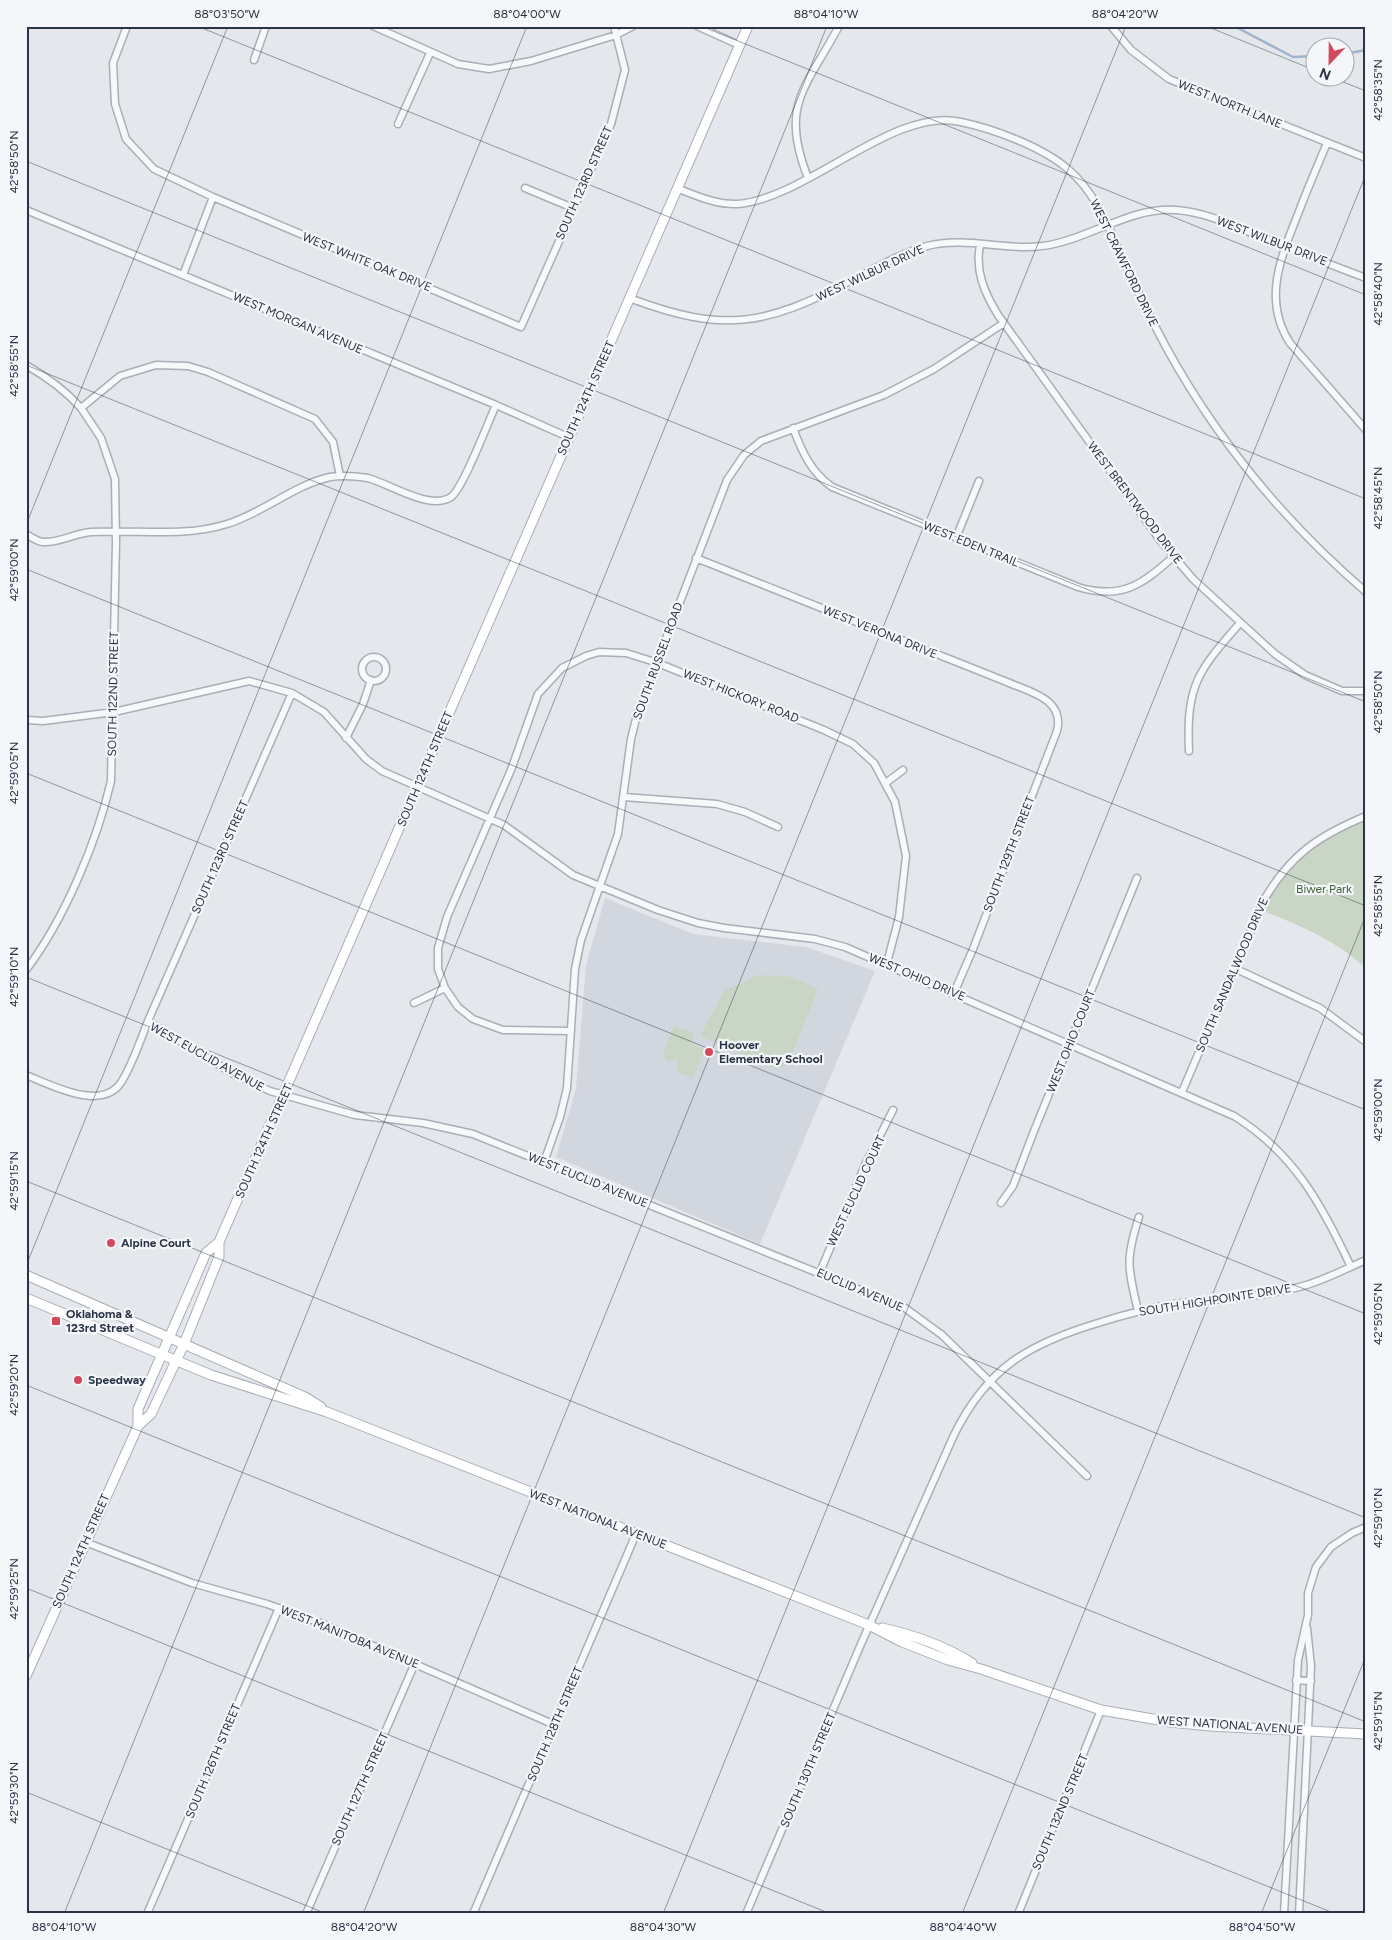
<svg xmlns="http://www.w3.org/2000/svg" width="1392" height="1940" font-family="Figtree,sans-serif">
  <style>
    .built { fill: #d2d6de }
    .green { fill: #c9d6c5 }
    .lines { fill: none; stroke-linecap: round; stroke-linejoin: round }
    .stream { stroke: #9fb4cc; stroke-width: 2.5 }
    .street-casing { stroke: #a9aeb7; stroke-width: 9 }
    .secondary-casing { stroke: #a9aeb7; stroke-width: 11 }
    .street { stroke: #f7f8fa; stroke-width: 6 }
    .secondary { stroke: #fff; stroke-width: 9 }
    .ticks { fill: none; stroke: #2b3445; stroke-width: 1; stroke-opacity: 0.45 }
    .poi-dot { fill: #d1495b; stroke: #f4f6f9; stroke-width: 2 }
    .labels { text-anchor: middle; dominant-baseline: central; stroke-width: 4.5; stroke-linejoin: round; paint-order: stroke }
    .street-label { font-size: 12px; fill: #2b3445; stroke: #f4f6f9 }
    .park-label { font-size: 12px; fill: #3f6138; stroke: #f4f6f9 }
    .poi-label { font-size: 12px; font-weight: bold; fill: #2b3445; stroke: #f4f6f9; text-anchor: start }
    .neatline { fill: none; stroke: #2b3445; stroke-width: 2 }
    .ticks-label { font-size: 12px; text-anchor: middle; fill: #2b3445 }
  </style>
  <rect width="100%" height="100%" fill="#e4e7ec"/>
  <path class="built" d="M605,898L693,934L806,947L875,971L760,1244L556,1157L576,1089L586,965Z"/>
  <path class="green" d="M1366,816V968C1335,940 1298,924 1260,910L1274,883L1308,846Z
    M759,975L792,977L818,989L788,1064L778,1069L700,1036L724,991Z
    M674,1026L694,1033L692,1044L704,1049L693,1078L678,1072L677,1059L673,1058L670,1061L667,1060L663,1054Z"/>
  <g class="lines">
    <path class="stream" d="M1234,26L1293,57L1314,56
      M1344,54L1366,50"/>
    <defs>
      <path id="street" d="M127,26L113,63L115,104L126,139L154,169L213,197L521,327L611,124L625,70L614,26
        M373,26L458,64L489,69L531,61L616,35L633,26
        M697,26L739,45
        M1111,26L1131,50L1169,79L1366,158
        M254,60L266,26
        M398,124L430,53
        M1327,143C1317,167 1307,190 1298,214C1281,257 1262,300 1290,343L1366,430
        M808,178C779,105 806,88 839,26
        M525,188L573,208
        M679,189C697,196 717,205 738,204C808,198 894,106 961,122C994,129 1043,147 1069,170C1097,194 1111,233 1127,267C1139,294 1152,321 1166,347C1217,440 1286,523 1366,592
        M26,210L496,405L568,437
        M980,245C975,271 984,292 998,315L1160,540L1193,579L1275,654L1305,675L1342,691H1366
        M183,275L213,197
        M631,297L632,299C723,333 765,326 850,281C875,269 900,253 927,246C970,235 1015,255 1058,243C1098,233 1134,207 1176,210C1206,212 1234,226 1261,237C1296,251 1331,265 1366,278
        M26,365C47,377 65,390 81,408L120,376L156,365L188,366L208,372L315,419L333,442L340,476
        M793,428C802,452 811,472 832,487L1078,587C1121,600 1142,585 1173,557
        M26,534C31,537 38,542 43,542C60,543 75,533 91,532C137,529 182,538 227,524C263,513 294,485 330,477C342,475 356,476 368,478C390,484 430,511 451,497C463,489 488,422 496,405
        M956,538L979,481
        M696,558L1007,682C1030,692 1065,699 1057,731L973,949L954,993
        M362 669a12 12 0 1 1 24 0a12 12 0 1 1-24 0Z
        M26,720L43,721L114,712L249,681L292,693L324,712L366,759L382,771L504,825L573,875L658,910L698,923L724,928L815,939L845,947L1234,1116C1294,1153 1322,1205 1351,1267
        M346,738L363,704L371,680
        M1189,751C1186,685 1198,671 1240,623
        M887,782L903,770
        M624,797L717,804L745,812L778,827
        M1234,968L1320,1008L1366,1042
        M26,970C64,920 97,842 111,781L116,542L115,479L101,438L81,408
        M414,1003L445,988
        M148,1021L292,693
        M571,1031L503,1030L473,1019L458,1007L445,988L438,969V948L447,917L511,770L538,694L562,668L586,656L599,652L626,653L655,662L824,730L853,744L874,763L895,802L906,856L899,917L887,963
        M26,1075C51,1085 103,1113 122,1081C133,1063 140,1041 148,1021L235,1075L270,1091L355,1115L423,1123L473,1134L905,1308L942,1335L1087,1476
        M1182,1092L1264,900C1290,855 1318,836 1366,816
        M544,1162L560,1117L567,1088L575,969L581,940L618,834L631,739L638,711L727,480L744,455L761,441L884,395L934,369L1004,323
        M1001,1203L1013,1186L1034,1131L1137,878
        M820,1272L865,1165L893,1110
        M1138,1311C1128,1268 1125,1260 1139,1217
        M85,1542L192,1583L267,1604L323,1624L555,1725
        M1296,1680L1311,1681
        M147,1914L279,1608
        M306,1914L415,1663
        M473,1914L636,1534
        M746,1914L861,1644L954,1435C987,1368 1028,1344 1098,1323C1123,1315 1149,1308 1175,1304C1217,1298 1261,1298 1303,1286C1325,1280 1345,1269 1366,1260
        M1018,1914L1101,1710
        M1284,1914L1298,1660L1308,1615V1593L1316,1567L1331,1547L1352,1533L1366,1527
        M1299,1914L1311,1666L1307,1628"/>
      <path id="secondary" d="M26,1275L305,1397L321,1407
        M26,1298L211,1375L327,1412L869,1625L902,1642L948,1660L981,1669L1101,1710L1170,1722L1210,1726L1366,1734
        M138,1426L151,1414L184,1344L219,1257V1242L748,26
        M882,1628C914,1635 943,1645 972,1663
        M26,1676L138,1426V1409L206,1253L219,1242"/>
    </defs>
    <use href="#street" class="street-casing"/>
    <use href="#secondary" class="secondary-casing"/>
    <use href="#street" class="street"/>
    <use href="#secondary" class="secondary"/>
  </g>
  <path class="ticks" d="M197,26L1366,499M701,26L1366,295M1206,26L1314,70M1333,78L1366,91M26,161L1366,702M26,365L1366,906M26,525L228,26M26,569L1366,1110M26,773L1366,1314M26,977L1366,1518M26,1181L1366,1722M26,1266L527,26M26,1385L1336,1914M26,1588L831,1914M26,1792L327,1914M64,1914L827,26M363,1914L1126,26M663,1914L1366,174M962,1914L1366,915M1261,1914L1366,1656"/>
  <g class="poi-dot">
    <circle cx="709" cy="1052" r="5"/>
    <circle cx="111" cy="1243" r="5"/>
    <rect x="51" y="1316" width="10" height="10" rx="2.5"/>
    <circle cx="78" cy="1380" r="5"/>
  </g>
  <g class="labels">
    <g class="street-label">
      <text transform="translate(1230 104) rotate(22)">WEST NORTH LANE</text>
      <text transform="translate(584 183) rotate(-66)">SOUTH 123RD STREET</text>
      <text transform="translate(1272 241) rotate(21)">WEST WILBUR DRIVE</text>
      <text transform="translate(367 262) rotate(22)">WEST WHITE OAK DRIVE</text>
      <text transform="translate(1124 263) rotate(64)">WEST CRAWFORD DRIVE</text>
      <text transform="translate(870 273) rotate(-25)">WEST WILBUR DRIVE</text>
      <text transform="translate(298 323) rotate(23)">WEST MORGAN AVENUE</text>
      <text transform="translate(586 398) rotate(-66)">SOUTH 124TH STREET</text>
      <text transform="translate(1135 503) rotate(53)">WEST BRENTWOOD DRIVE</text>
      <text transform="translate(971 544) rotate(22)">WEST EDEN TRAIL</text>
      <text transform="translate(880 632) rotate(22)">WEST VERONA DRIVE</text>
      <text transform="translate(658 661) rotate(-70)">SOUTH RUSSEL ROAD</text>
      <text transform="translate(113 694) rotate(-89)">SOUTH 122ND STREET</text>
      <text transform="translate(741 696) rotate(22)">WEST HICKORY ROAD</text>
      <text transform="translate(425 769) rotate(-67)">SOUTH 124TH STREET</text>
      <text transform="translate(1009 854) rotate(-69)">SOUTH 129TH STREET</text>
      <text transform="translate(220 857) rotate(-66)">SOUTH 123RD STREET</text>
      <text transform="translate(1232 975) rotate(-67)">SOUTH SANDALWOOD DRIVE</text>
      <text transform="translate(917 977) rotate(23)">WEST OHIO DRIVE</text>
      <text transform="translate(1071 1041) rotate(-68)">WEST OHIO COURT</text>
      <text transform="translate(207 1057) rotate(29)">WEST EUCLID AVENUE</text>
      <text transform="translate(264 1141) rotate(-66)">SOUTH 124TH STREET</text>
      <text transform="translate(588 1180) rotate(22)">WEST EUCLID AVENUE</text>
      <text transform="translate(856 1191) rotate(-65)">WEST EUCLID COURT</text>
      <text transform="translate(860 1290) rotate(23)">EUCLID AVENUE</text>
      <text transform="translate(1215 1300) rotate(-9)">SOUTH HIGHPOINTE DRIVE</text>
      <text transform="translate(598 1519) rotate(21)">WEST NATIONAL AVENUE</text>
      <text transform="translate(81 1551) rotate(-66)">SOUTH 124TH STREET</text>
      <text transform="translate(350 1637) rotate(22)">WEST MANITOBA AVENUE</text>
      <text transform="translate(555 1724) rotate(-67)">SOUTH 128TH STREET</text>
      <text transform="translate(1230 1725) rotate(4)">WEST NATIONAL AVENUE</text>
      <text transform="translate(213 1761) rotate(-67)">SOUTH 126TH STREET</text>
      <text transform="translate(808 1770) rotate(-67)">SOUTH 130TH STREET</text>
      <text transform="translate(360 1789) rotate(-66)">SOUTH 127TH STREET</text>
      <text transform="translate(1060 1812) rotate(-67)">SOUTH 132ND STREET</text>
    </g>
    <g class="park-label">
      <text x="1324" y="889">Biwer Park</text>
    </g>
    <g class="poi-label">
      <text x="719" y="1045">Hoover<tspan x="719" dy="14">Elementary School</tspan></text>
      <text x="121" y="1243">Alpine Court</text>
      <text x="66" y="1314">Oklahoma &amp;<tspan x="66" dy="14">123rd Street</tspan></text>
      <text x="88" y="1380">Speedway</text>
    </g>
  </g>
  <rect width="1392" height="1940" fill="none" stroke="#f4f6f9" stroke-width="55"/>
  <g transform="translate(1330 62) rotate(202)"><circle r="24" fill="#f4f6f9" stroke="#a4a8b1"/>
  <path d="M0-4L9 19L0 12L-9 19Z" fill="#d1495b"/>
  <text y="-8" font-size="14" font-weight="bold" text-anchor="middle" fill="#2b3445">N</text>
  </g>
  <rect x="28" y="28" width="1336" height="1884" class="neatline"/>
  <g class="ticks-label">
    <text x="227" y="18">88°03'50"W</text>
    <text x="527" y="18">88°04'00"W</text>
    <text x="826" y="18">88°04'10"W</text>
    <text x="1125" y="18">88°04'20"W</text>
    <text transform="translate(1378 90) rotate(-90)" y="4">42°58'35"N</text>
    <text transform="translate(14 162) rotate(-90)" y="4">42°58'50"N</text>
    <text transform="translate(1378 294) rotate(-90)" y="4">42°58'40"N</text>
    <text transform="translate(14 366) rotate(-90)" y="4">42°58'55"N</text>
    <text transform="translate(1378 498) rotate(-90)" y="4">42°58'45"N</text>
    <text transform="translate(14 570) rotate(-90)" y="4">42°59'00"N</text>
    <text transform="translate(1378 702) rotate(-90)" y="4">42°58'50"N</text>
    <text transform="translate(14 773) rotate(-90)" y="4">42°59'05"N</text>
    <text transform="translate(1378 906) rotate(-90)" y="4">42°58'55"N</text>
    <text transform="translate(14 977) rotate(-90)" y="4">42°59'10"N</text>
    <text transform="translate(1378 1110) rotate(-90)" y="4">42°59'00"N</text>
    <text transform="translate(14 1181) rotate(-90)" y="4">42°59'15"N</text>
    <text transform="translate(1378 1314) rotate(-90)" y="4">42°59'05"N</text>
    <text transform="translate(14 1385) rotate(-90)" y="4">42°59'20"N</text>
    <text transform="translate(1378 1518) rotate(-90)" y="4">42°59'10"N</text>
    <text transform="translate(14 1589) rotate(-90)" y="4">42°59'25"N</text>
    <text transform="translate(1378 1721) rotate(-90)" y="4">42°59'15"N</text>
    <text transform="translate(14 1793) rotate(-90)" y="4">42°59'30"N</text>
    <text x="64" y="1931">88°04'10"W</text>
    <text x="364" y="1931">88°04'20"W</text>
    <text x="663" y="1931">88°04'30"W</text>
    <text x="963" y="1931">88°04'40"W</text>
    <text x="1262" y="1931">88°04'50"W</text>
  </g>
</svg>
